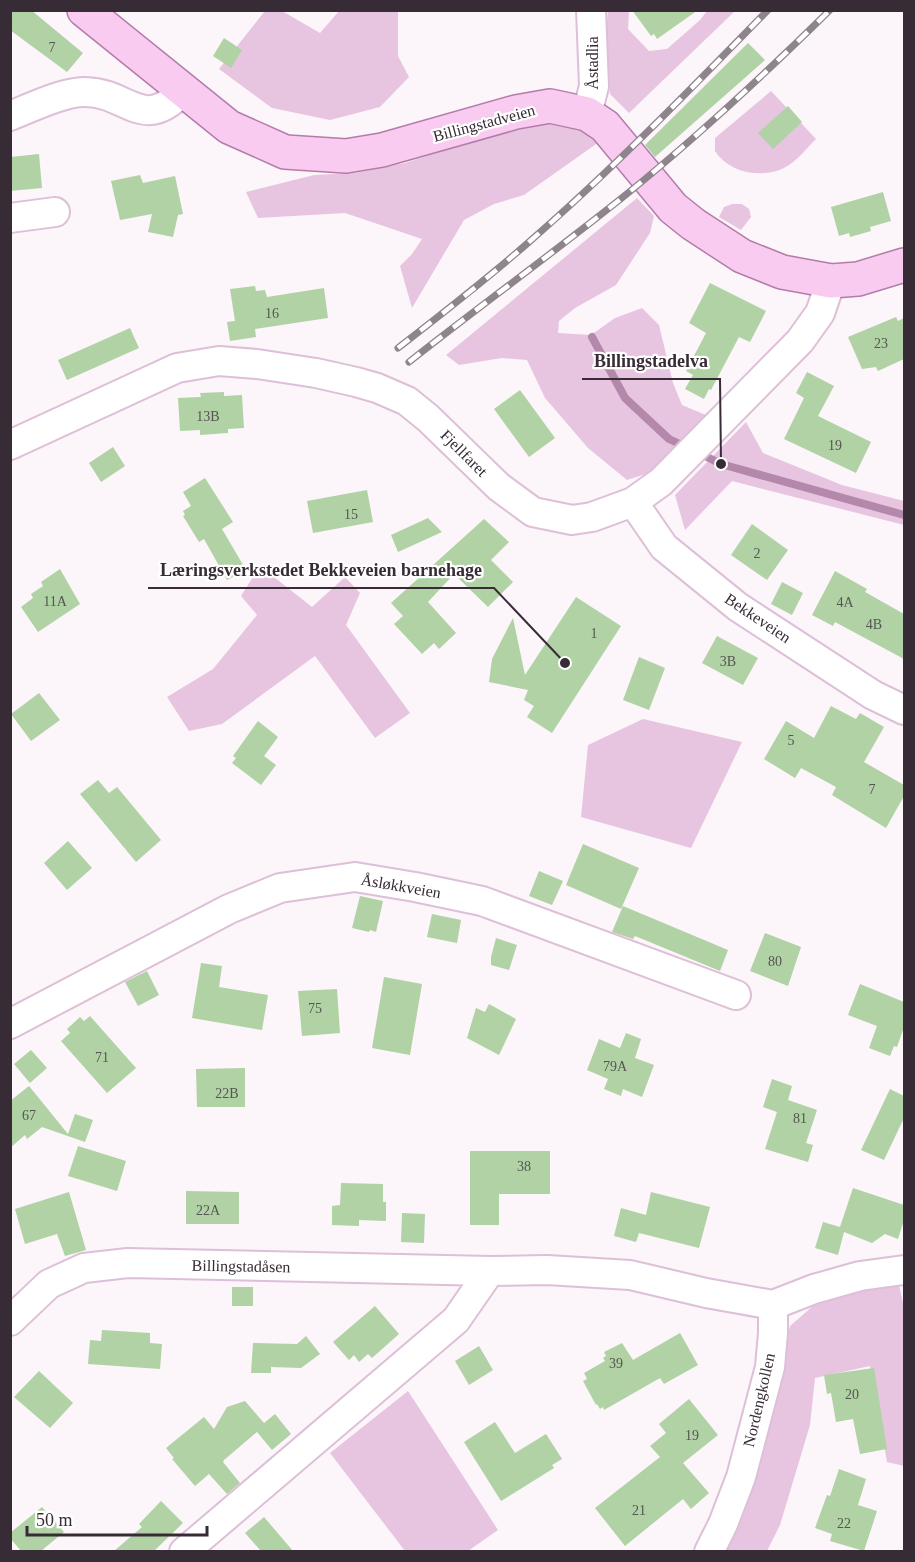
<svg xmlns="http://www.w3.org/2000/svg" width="915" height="1562" font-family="Georgia,serif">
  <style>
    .green { fill: #e7c5e0 }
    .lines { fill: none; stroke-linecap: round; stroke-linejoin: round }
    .stream { stroke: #b388ab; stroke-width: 8 }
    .building { fill: #b0d2a5 }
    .minor-casing { stroke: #debfd8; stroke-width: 32 }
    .major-casing { stroke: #b37ca9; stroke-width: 36 }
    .minor { stroke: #fff; stroke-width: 28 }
    .major { stroke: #facbf1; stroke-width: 33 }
    .rail-casing { stroke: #8e858c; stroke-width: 7 }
    .rail { stroke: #fff; stroke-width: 4.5; stroke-dasharray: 14; stroke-linecap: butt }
    .labels { text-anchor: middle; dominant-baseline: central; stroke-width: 4.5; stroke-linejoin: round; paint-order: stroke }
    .number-label { font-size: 14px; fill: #555551 }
    .street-label { font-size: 16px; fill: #372b35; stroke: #fff }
    .leader { fill: none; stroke: #372b35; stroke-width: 2 }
    .callout-dot { fill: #372b35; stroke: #fff; stroke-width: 2 }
    .callout-label { font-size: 18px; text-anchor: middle; font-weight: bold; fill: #372b35; stroke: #fff; stroke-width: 4.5; stroke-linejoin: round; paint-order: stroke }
  </style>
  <rect width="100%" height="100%" fill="#fcf5fa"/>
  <path class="green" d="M398,10V56L409,77L380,107L330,120L272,108L219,69L265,11H282L320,33L339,11Z
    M608,11H629L628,29L649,51L667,49L700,20L707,11H735L629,113L610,94L604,54Z
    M771,91L816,139C806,149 797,161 784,168C761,179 729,173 715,151V138Z
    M555,121L586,127L599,142L524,195L494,204L464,220L412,308L400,266L412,254L422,239L345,213L258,218L246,192L314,175L355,173L405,163L511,129Z
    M637,198L654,216L650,233L616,285L575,308L559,321L558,333L591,335L615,318L642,308L659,325L673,383L682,405L706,415L655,471L627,480L588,448L545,398L527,360L502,358L459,365L446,355Z
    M732,204H742L749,209L751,217L741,230L719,217L724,207Z
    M746,422L763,453L842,485L904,501V525L732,481L685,530L675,495Z
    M260,566L312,607L345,577L360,593L346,625L410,713L375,738L315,656L222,724L189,731L167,697L213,669L257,615L241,596Z
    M643,719L742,742L691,848L581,817L588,745Z
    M898,1281L904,1307V1466L887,1462L870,1366L815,1378L810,1425L780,1525L767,1551L722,1552L760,1459L790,1326L821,1299Z
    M408,1391L498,1530L468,1551H405L330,1453Z"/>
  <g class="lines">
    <path class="stream" d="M592,337L625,398L669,439L686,447
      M697,452L721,464L904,515"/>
  </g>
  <path class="building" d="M10,10H31L83,53L67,72L10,30Z
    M632,10H698L657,39L654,34L651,36Z
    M224,38L242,50L231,68L213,56Z
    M748,43L765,60L655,157L645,145Z
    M788,106L802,122L773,149L758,133Z
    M39,154L42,188L10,191V157Z
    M140,175L143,183L175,176L183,214L178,215L173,237L148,232L152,214L120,220L111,181Z
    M883,192L891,221L870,227L871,231L850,237L849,233L839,236L831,207Z
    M710,283L766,311L750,342L739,337L711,390L709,389L704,399L685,389L693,375L686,371L706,333L689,323Z
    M255,286L256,291L265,290L267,297L324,288L328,318L255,329L256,337L230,341L227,322L235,321L230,289Z
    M896,317L898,321L904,318V359L878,371L876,367L862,369L848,337Z
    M130,328L139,348L67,380L58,360Z
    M807,372L834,386L818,416L871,442L856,473L784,439L804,398L796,393Z
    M520,390L555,438L529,457L494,409Z
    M224,392V396L242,395L244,428L228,429V433L200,435V430L180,431L178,398L201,397L200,393Z
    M113,447L125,466L101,482L89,463Z
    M205,478L233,522L222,529L246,570L227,580L204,539L199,542L183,516L185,515L183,511L191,506L183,492Z
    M367,490L373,522L313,533L307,501Z
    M428,518L442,532L398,552L391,535Z
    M484,519L509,542L491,560L513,582L488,607L454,574L428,602L456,633L439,649L434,643L422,654L394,624L403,616L391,603Z
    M752,524L788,550L767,580L731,555Z
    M60,569L80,604L38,632L21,607L33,598L31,594L43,586L41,582Z
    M835,571L867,589L865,592L904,614V659L835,622L833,626L812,615Z
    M782,582L803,593L792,615L771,604Z
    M576,597L621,626L552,733L527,717L534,706L524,700L528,690L489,682L492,659L513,618L525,675Z
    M717,636L758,658L743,685L702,663Z
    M639,657L665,668L649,710L623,700Z
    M39,693L60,720L31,741L11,714Z
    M831,706L856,719L860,713L884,727L864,762L904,785V796L886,828L832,795L836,787L801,768L795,778L764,759L786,721L814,738Z
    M258,721L278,737L264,756L276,765L261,785L232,763L236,758L233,756Z
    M98,780L109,793L117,787L161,840L136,862L80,794Z
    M68,841L92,868L67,890L44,863Z
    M583,844L639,868L621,909L566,885Z
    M539,871L563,881L552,905L529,896Z
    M360,896L383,901L376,932L370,930L369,932L352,928Z
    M623,906L728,950L720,971L635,936L633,939L612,932Z
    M432,914L461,920L457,943L427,937Z
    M765,933L801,947L788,986L750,971Z
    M496,938L517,945L509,970L491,965V957Z
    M201,963L222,966L219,987L268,995L262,1030L192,1018Z
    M147,971L159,995L138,1006L125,982Z
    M384,977L422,984L410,1055L372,1048Z
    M860,984L904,1002V1027L897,1047L894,1046L890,1056L869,1048L877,1026L848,1015Z
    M337,989L340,1033L302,1036L298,991Z
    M489,1004L516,1019L499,1055L467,1038L476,1008L485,1012Z
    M90,1016L136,1068L107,1093L61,1041L70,1033L67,1029L80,1017L84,1021Z
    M626,1033L641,1039L635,1058L654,1065L642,1097L623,1089L621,1096L604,1089L608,1079L587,1070L599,1039L620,1048Z
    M31,1050L47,1068L30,1083L14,1064Z
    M245,1068V1107H197L196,1069Z
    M772,1079L792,1086L788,1100L817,1110L806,1143L813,1145L808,1162L765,1149L777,1112L763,1107Z
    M29,1086L68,1134L75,1114L93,1120L85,1142L42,1127L27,1139L25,1135L10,1148V1101Z
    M890,1089L904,1096V1118L884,1160L861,1150Z
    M78,1146L126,1161L117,1191L68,1176Z
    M470,1151H550V1194H499V1225H470Z
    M341,1183L383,1184V1202H386V1221L359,1220V1226L332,1225V1206L340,1205Z
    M853,1188L904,1205V1220L898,1239L885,1234L872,1243L844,1232L838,1255L815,1248L823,1222L840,1227Z
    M186,1191L239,1192V1224H186Z
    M69,1192L86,1250L65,1256L57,1234L25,1244L15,1209Z
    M651,1192L710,1207L699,1248L639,1233L636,1242L614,1236L621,1208L646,1215Z
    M402,1213L425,1214L424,1243L401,1242Z
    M232,1287H253V1306H232Z
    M375,1306L399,1334L372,1358L368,1354L359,1362L354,1355L349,1360L333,1342Z
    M102,1330L150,1333V1343L162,1344L160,1369L88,1364L90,1340L101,1341Z
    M680,1333L698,1365L664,1384L660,1378L604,1410L603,1407L600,1409L597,1404L596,1405L583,1381L587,1379L584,1373L605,1361L603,1358L606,1356L604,1352L622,1343L633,1360Z
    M306,1336L320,1354L301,1368L271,1367V1373H251L253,1343L297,1344Z
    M479,1346L493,1370L469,1385L455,1361Z
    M874,1368L887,1449L860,1454L853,1419L836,1422L831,1393L827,1394L824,1375Z
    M39,1371L73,1403L50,1428L14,1397Z
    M689,1399L718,1435L683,1463L709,1493L691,1509L683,1499L625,1546L595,1508L660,1457L650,1446L666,1433L659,1424Z
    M245,1401L264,1423L275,1414L291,1434L272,1450L257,1432L224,1460L223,1462L240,1483L227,1494L209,1474L195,1486L172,1459L174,1458L166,1448L204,1417L214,1429L227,1407Z
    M495,1422L515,1453L546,1434L562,1459L552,1465L554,1468L501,1501L464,1442Z
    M839,1469L866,1479L858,1505L877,1511L864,1551L830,1541L832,1534L815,1528L827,1495L830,1496Z
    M161,1501L183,1523L154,1551H114L142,1527L139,1524Z
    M42,1507L64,1532L41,1551H21L10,1538V1533Z
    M264,1517L293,1551H261L245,1533Z"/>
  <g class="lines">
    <defs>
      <path id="minor" d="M587,114L594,86L591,10
        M10,116C30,108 65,91 86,92C129,93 142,133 183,91
        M10,218L55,212
        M10,445L177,368L219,361L257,364L316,373L356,382L377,388L407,401L428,418L499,487L533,512L572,520L592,517L633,502L661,482L800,341L820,313L831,281
        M633,502L664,547L738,607L873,695L904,710
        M10,1024L229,909L280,888L355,877L415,887L482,901L736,995
        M773,1305L814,1289L860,1276L904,1270
        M10,1321L49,1284L84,1268L128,1263L490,1271L547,1270L630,1275L706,1293L773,1305
        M184,1552L456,1320L490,1271
        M709,1552L723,1524L741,1477L770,1367L773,1333V1305"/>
      <path id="major" d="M84,10L229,127L285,152L346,156L382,150L516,112L550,106L587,114L605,126L673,208L693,224L742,256L782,272L831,281L858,279L904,265"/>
    </defs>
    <use href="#minor" class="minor-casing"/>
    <use href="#major" class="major-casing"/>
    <use href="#minor" class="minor"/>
    <use href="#major" class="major"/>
    <defs>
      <path id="rail" d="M398,348C443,313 487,279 529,242C613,169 690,90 768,10
        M409,362C481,305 556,251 628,193C698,136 765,74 830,10"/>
    </defs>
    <use href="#rail" class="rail-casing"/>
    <use href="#rail" class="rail"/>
  </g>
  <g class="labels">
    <g class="number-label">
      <text x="52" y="47">7</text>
      <text x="272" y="313">16</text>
      <text x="881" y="343">23</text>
      <text x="208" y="416">13B</text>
      <text x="835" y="445">19</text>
      <text x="351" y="514">15</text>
      <text x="757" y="553">2</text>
      <text x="55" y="601">11A</text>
      <text x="845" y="602">4A</text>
      <text x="874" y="624">4B</text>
      <text x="594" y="633">1</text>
      <text x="728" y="661">3B</text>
      <text x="791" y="740">5</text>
      <text x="872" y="789">7</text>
      <text x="775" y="961">80</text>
      <text x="315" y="1008">75</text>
      <text x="102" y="1057">71</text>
      <text x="615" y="1066">79A</text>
      <text x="227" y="1093">22B</text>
      <text x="29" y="1115">67</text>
      <text x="800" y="1118">81</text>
      <text x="524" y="1166">38</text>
      <text x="208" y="1210">22A</text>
      <text x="616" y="1363">39</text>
      <text x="852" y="1394">20</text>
      <text x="692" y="1435">19</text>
      <text x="639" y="1510">21</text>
      <text x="844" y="1523">22</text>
    </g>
    <g class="street-label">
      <text transform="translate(592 63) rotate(-90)">Åstadlia</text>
      <text transform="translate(484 123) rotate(-15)">Billingstadveien</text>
      <text transform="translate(464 453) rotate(45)">Fjellfaret</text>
      <text transform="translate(758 618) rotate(34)">Bekkeveien</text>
      <text transform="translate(401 886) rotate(10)">Åsløkkveien</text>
      <text transform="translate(241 1266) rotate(1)">Billingstadåsen</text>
      <text transform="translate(759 1400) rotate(-77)">Nordengkollen</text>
    </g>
  </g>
  <path class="leader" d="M721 464L720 379H582M565 663L494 588H148"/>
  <g class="callout-dot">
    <circle cx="721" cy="464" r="6"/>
    <circle cx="565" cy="663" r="6"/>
  </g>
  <g class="callout-label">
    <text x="651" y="367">Billingstadelva</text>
    <text x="321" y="576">Læringsverkstedet Bekkeveien barnehage</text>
  </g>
  <rect width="915" height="1562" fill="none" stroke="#372b35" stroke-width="24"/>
  <path d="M27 1526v9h180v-9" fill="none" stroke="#372b35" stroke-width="3"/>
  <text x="36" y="1526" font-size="18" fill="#372b35" stroke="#ffffff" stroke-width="4.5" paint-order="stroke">50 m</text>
</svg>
